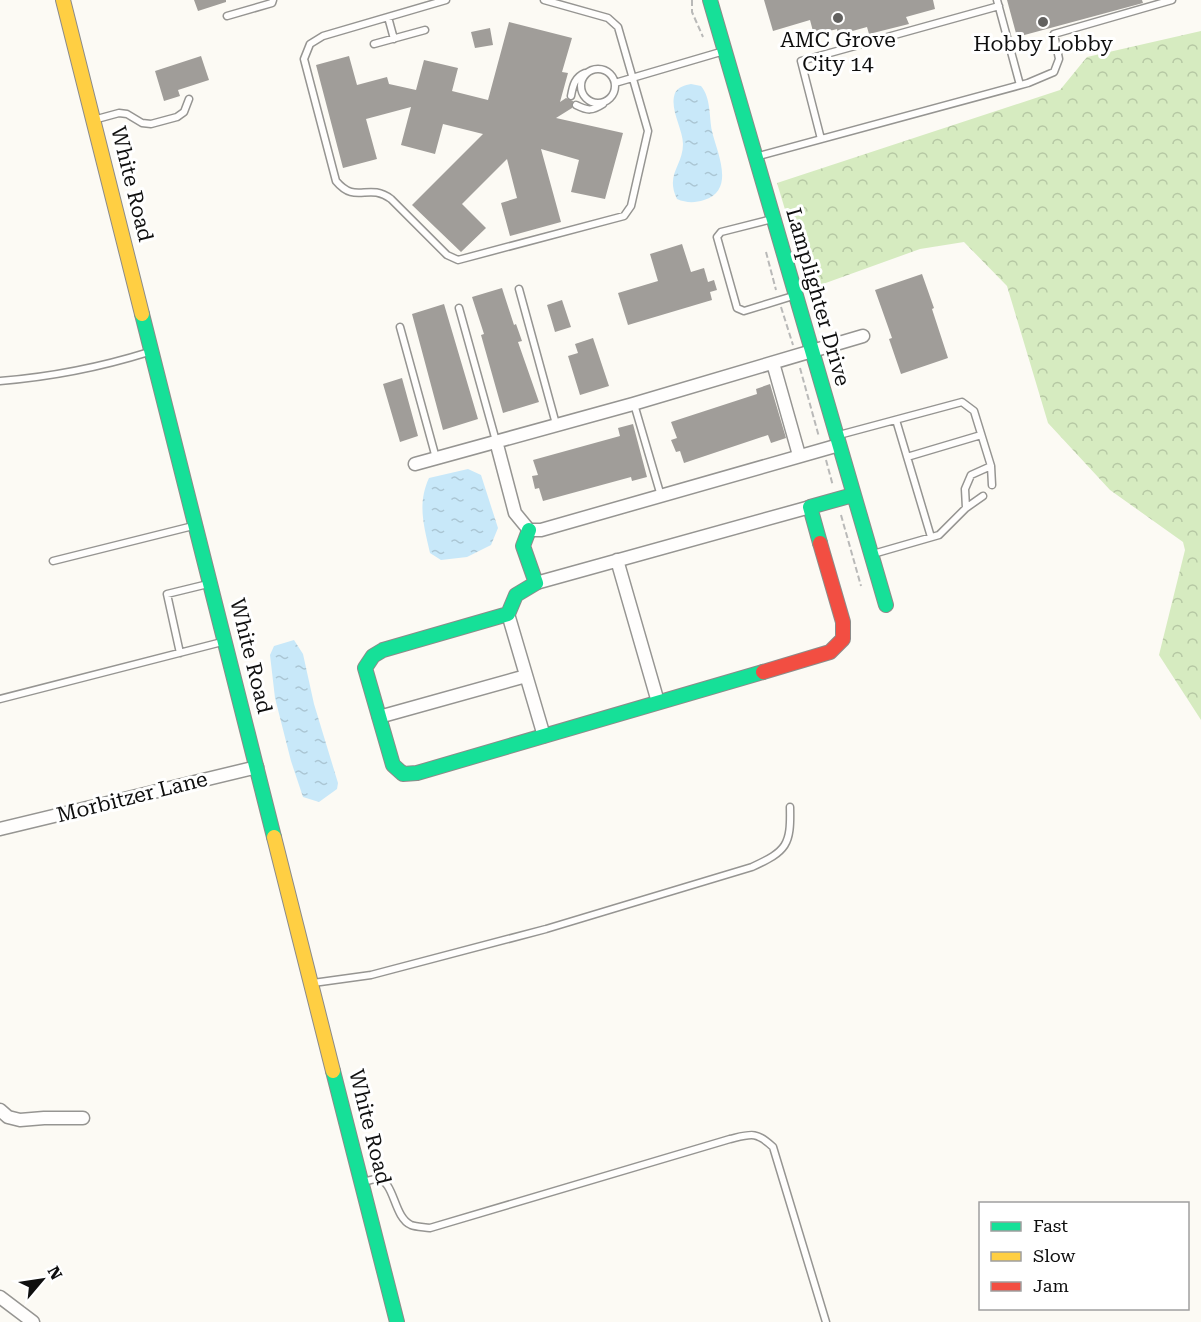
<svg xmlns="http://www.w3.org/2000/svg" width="1201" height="1322" font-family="'Roboto Serif',serif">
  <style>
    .forest { fill: url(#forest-crowns) }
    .water { fill: url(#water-ripples) }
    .building { fill: #a09d99 }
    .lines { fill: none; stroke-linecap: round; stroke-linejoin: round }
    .lane-casing { stroke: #969592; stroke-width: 9 }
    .street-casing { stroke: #969592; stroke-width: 15 }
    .fast-casing { stroke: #8c8b89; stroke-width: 16 }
    .slow-casing { stroke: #8c8b89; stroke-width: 16 }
    .jam-casing { stroke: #8c8b89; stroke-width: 16 }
    .path { stroke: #b9b9b8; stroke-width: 2; stroke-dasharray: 6 3; stroke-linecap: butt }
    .lane { stroke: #fffefd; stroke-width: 6 }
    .street { stroke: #fffefd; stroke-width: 12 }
    .fast { stroke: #16e098; stroke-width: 14 }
    .slow { stroke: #ffcf43; stroke-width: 14 }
    .jam { stroke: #f24e42; stroke-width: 14 }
    .poi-dot { fill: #62615f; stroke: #fff; stroke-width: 2 }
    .labels { text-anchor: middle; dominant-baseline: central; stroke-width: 6; stroke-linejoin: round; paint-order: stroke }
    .poi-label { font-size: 21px; fill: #0f0f0f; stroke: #fff }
    .street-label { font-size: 21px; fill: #0f0f0f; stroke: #fff }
  </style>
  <defs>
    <pattern id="forest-crowns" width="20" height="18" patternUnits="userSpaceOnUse" patternTransform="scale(1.5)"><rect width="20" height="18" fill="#d6ebc0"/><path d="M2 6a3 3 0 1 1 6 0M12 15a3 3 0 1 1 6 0" fill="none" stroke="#b6c8a4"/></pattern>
    <pattern id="water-ripples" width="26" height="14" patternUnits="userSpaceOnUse" patternTransform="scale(1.5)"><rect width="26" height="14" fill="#c8e8f9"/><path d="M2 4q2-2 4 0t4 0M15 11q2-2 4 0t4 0" fill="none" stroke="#abc6d4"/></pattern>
  </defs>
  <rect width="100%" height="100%" fill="#fcfaf4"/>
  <path class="forest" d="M1201,31V720L1159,655L1185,550L1183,542L1110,490L1048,423L1007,286L964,242L920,249L809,289L777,183L1060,90L1087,57Z"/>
  <path class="water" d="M691,84L701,86C711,98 709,116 712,131C717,153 736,190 704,200C695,203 686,203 677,199C665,174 683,166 683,144C683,129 669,109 675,93C678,87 685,85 691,84Z
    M468,469L481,475L498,528L491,545L467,557L441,560L430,553C424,526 417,504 429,478Z
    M294,640L303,654L314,704L338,783L337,789L319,802L303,797L291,761L275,698L270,655L274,646Z"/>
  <path class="building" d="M194,0H226V2L198,11Z
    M764,0H933L935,9L906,17L909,24L869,34L867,27L838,35L837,29L814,35L810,20L773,31Z
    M1007,0H1142L1143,3L1017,37Z
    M509,22L572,38L562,72L568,73L560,102L566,98L573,101L572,108L556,118L623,133L605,199L571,192L579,160L541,149L561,222L510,236L501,203L517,198L507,159L462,204L486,228L461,252L412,205L483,134L443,124L435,154L401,145L411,107L366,119L377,159L343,168L316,65L349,56L357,85L387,77L389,84L416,90L424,60L458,68L452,91L488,100Z
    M490,28L493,45L475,48L471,32Z
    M201,56L209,80L178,90L180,96L164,101L155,71Z
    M682,244L691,272L704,268L708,282L714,280L717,290L710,292L712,300L628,325L618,293L658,281L650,254Z
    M922,274L934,308L932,309L948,358L901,374L889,339L892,338L875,290Z
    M502,288L514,325L516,324L522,341L518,342L539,402L503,413L481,335L484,334L472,297Z
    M562,300L571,327L555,332L547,305Z
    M444,304L478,419L443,430L412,314Z
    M593,338L609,386L580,395L568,356L578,353L575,344Z
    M402,378L418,436L400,442L383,384Z
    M770,384L786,438L771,443L768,435L684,463L680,451L676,452L671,440L677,438L671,422L757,394L756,389Z
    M633,424L647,477L632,481L631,477L543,501L539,488L535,489L532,476L538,475L533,460L620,436L618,428Z"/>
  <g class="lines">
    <defs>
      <path id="lane" d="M446,0L323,36L310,44L304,59L336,181C356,205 368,182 391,199L447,255L458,260L624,216L631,206L648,131L618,27L608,18L544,0
        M997,0L1020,85
        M227,16L272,3L273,0
        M388,17L394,39
        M374,44L425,30
        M581 86a17 17 0 1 1 34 0a17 17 0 1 1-34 0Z
        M615,83L724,51
        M571,96C573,85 575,77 585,73
        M576,105C588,111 592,111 603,104
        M97,119L119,113L127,114L142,123L151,124L177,117L184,112L189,99
        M821,139L801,61L999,6
        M759,156L1028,83L1054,72L1059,59L1054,34L1172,0
        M772,219L721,232L717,237L737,308L744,311L793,296
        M519,289L556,424
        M459,308L496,441
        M400,327L436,458
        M0,381C50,377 101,367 149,352
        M634,404L661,496
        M896,420L931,537
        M839,435L962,402L974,411L991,466L971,475L965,489L966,508L939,535L873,554
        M907,457L981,435
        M991,466L992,485
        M966,508L983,496
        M53,561L193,526
        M180,653L167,594L208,584
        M0,699L222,642
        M313,983L371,975L546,929L752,867C787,851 791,845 790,807
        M363,1182C367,1181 373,1179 377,1179C395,1180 393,1217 411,1225C416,1227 424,1227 430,1228L730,1139C751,1134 756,1131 773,1147L826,1322"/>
      <path id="street" d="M773,363L799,455
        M496,441L515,513L529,530H541L839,445
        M415,464L633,404L863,336
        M617,560L658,702
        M536,583L810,507
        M508,614L544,736
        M379,717L526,676
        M0,829L257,767
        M0,1110L8,1117L20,1120L44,1118H83
        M0,1297L33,1322"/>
      <path id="fast" d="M710,0L886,605
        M142,314L274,837
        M529,530L523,546L536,583L516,595L508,614L383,650L373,656L365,668L393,765L403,774L417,773L763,672
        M820,543L810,507L853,495
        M333,1071L397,1322"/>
      <path id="slow" d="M63,0L142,314
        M274,837L333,1071"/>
      <path id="jam" d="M763,672L830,652L843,639V622L820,543"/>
    </defs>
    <use href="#lane" class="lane-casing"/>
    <use href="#street" class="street-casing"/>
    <use href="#fast" class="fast-casing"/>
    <use href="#slow" class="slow-casing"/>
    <use href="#jam" class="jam-casing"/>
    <path class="path" d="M692,0V12L703,37
      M766,252L776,290
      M781,307L793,345
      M800,368L819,437
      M826,460L833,486
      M841,515L861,586"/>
    <use href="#lane" class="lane"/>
    <use href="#street" class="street"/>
    <use href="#fast" class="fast"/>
    <use href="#slow" class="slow"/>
    <use href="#jam" class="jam"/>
  </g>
  <g class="poi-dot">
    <circle cx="838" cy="18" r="6"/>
    <circle cx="1043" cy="22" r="6"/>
  </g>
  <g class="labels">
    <g class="poi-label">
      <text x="838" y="40">AMC Grove<tspan x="838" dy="24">City 14</tspan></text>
      <text x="1043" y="44">Hobby Lobby</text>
    </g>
    <g class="street-label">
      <text transform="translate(132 184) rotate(76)">White Road</text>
      <text transform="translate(818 297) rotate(74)">Lamplighter Drive</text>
      <text transform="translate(251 656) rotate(76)">White Road</text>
      <text transform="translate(132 797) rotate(-14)">Morbitzer Lane</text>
      <text transform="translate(370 1127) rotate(76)">White Road</text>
    </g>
  </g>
  <rect x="979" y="1202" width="210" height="108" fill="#ffffff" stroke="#9f9f9f" stroke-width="1.5"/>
  <rect x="991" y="1222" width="30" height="9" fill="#16e098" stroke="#9f9f9f" stroke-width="1.5"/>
  <text x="1033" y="1232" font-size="18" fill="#0f0f0f">Fast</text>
  <rect x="991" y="1252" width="30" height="9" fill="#ffcf43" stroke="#9f9f9f" stroke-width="1.5"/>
  <text x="1033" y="1262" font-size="18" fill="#0f0f0f">Slow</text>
  <rect x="991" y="1282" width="30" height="9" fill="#f24e42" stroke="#9f9f9f" stroke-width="1.5"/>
  <text x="1033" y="1292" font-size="18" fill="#0f0f0f">Jam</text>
  <g transform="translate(42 1280) rotate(61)" stroke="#ffffff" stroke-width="4.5" paint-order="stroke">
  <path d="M0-4.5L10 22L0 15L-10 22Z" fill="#0f0f0f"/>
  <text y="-9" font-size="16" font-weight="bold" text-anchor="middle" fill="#0f0f0f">N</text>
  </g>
</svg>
